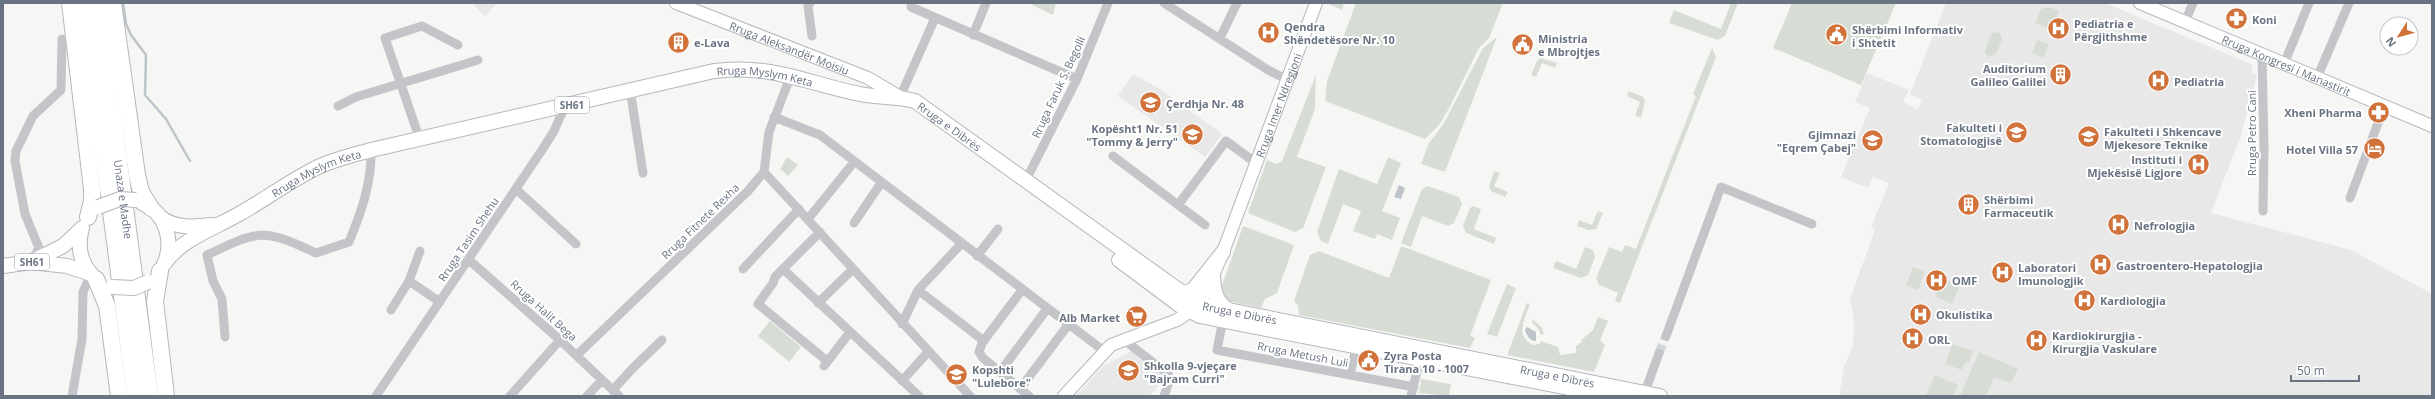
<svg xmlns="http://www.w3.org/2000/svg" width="2435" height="399" font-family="'Open Sans',sans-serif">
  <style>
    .built { fill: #e7e8e7 }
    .green { fill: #d7ddd5 }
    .water { fill: #bdc4ca }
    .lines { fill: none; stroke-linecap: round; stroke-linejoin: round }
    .stream { stroke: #bdc4ca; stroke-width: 2.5 }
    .street-tunnel { stroke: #d3d6d8; stroke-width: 9; stroke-dasharray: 9 4.5; stroke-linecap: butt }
    .secondary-casing { stroke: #b5b8bd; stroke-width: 14 }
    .primary-casing { stroke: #b4b7bb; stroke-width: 16 }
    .highway-casing { stroke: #b5b8bb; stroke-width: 18 }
    .street { stroke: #c3c5c9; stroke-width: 9 }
    .secondary { stroke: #fff; stroke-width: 12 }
    .primary { stroke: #fff; stroke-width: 14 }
    .highway { stroke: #fff; stroke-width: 16 }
    .primary-bridge-casing { stroke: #b4b7bb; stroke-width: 16; stroke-linecap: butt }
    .primary-bridge { stroke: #fff; stroke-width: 14 }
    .labels { text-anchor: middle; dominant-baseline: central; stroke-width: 4; stroke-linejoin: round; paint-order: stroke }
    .shield { fill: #fff; stroke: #969da8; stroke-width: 1 }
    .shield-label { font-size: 10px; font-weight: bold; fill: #697382 }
    .poi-label { font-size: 11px; font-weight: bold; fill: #697382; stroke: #fff; text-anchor: start }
    .street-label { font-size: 11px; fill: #697382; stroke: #fff }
  </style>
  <rect width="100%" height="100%" fill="#f6f7f4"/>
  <path class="built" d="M472,3H497L485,16Z
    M1946,3H2105L2253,65L2251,72L2257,75L2241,135L2211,213L2351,250L2432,294V396H1839L1844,367L1853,345L1854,319L1850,299L1875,230L1871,227L1889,183L1873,177L1868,188L1841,177L1870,108L1855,102L1867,73L1909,90L1903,102L1918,109L1922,100L1910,94Z
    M1133,74L1160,89L1222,134L1205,157L1118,96Z
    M1132,351L1166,377L1150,396H1076L1103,366Z"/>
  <path class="green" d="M1034,3H1056L1053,15L1032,5Z
    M1327,3H1344L1342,10Z
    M1356,3H1503L1489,38L1479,48L1448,110L1439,125L1425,139L1325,101L1327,81Z
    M1731,3H1738L1725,36L1718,40L1669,23L1674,10L1721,29Z
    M1792,3H1896L1861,85L1773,48Z
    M2049,7L2059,11L2051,30L2035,23L2041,9Z
    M1994,32L2000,33L2002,39L1996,54L1989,57L1985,53C1985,50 1989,38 1991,34Z
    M1497,37L1445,172L1421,164L1429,143L1444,123L1483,48Z
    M2037,40L2048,44L2044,58L2032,53Z
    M1712,48L1716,57L1620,303L1615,301L1618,293L1599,285L1596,278L1609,247L1622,252L1625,245L1636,249L1696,96L1693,94Z
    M1540,58L1557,63L1555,68L1542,63L1536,77L1531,75L1537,61Z
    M1316,75L1315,109L1297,157L1326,167L1303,228L1295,232L1248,213L1267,160L1277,164L1282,161Z
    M1629,91L1643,97L1645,101L1641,118L1635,115L1640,102L1627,96Z
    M787,157L798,165L788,176L780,169Z
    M1388,157L1401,163L1382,211L1400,218L1392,240L1377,234L1375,239L1353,231L1361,211L1343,204L1328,244L1321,241L1317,232L1339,169L1377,184Z
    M1494,171L1500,173L1494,186L1508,192L1505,197L1491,191L1489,187Z
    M1428,186L1459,197L1462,204L1454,223L1448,226L1422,216L1411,247L1401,243L1422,189Z
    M1473,206L1481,209L1474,229L1496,238L1494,244L1466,233L1463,226L1470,208Z
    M1598,211L1603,213L1596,229L1589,230L1577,226L1579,220L1592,225Z
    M1243,226L1294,245L1277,293L1265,299L1261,308L1229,301L1221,288Z
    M1401,246L1491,280L1470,336L1475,338L1470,348L1299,315L1298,305L1294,301L1310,255L1319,251L1389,278Z
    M1585,247L1593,250L1595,257L1588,275L1581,278L1553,268L1556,261L1576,269Z
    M1913,267L1925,272L1918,290L1906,285Z
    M1942,279L1960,285L1952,304L1935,296Z
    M1507,284L1516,288L1497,337L1487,334Z
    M1527,303L1530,304C1525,319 1514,335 1533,345L1539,344L1541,341L1558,347L1560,355L1576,353V346L1582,342L1581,340L1593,330L1598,317L1608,321L1600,340L1605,345L1594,372L1507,355Z
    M1533,319L1542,328L1544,334L1541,335L1537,327L1532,323Z
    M770,321L801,347L789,362L758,336Z
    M1952,344L1973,351L1969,362L1966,361L1962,370L1945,364Z
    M1979,352L2018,369L2011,383L1994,377L1986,396H1960Z
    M1935,375L1958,385L1953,396H1926Z
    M1421,379L1451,384L1449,396L1419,393Z"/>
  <path class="water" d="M1399,185L1405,188L1401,199L1394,197Z
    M1527,327L1536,332V341C1530,341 1527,336 1525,330Z"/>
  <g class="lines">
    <path class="stream" d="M123,3L126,24L131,35L146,55L145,95L166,119L190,161"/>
    <path class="street-tunnel" d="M1659,353L1666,336"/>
    <defs>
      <g id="secondary">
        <path id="s1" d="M676,3L868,78L900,97"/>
        <path id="s2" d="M2140,3L2432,126"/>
        <path id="s3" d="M1064,396L1111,345L1177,320L1189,312L1204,296L1223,252L1316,3"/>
      </g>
      <g id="primary">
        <path d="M142,203C165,212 174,240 165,262"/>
        <path d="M160,217C176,229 194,227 213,225"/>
        <path d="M82,228C77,246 80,262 92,275"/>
        <path d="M81,229L63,246L31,262L67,266L91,274"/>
        <path d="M1119,260L1182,307L1200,316L1610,396"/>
        <path id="s4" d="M164,264C181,239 213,229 239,214C266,199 291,180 318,167C335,159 353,155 371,150L714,71C773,64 805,83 860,94C879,98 897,96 915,101L1198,304L1660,396"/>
        <path d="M3,266L31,262"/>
        <path d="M1213,277C1214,292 1216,302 1229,310"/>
        <path d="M1181,294L1193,290L1223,252"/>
      </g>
      <g id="highway">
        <path d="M70,3L92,189V201L88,217"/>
        <path d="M84,3L135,396"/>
        <path id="s5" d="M98,3L150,396"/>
        <path d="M113,3L137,175L141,192L151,208"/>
        <path d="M160,271L155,301L166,396"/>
        <path d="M96,279L107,306L119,396"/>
      </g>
    </defs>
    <use href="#secondary" class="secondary-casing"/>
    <use href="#primary" class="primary-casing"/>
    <use href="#highway" class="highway-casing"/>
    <path class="street" d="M810,3L808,6L812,36
      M912,3L911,7L1077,79
      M1164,3L1268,70L1288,80
      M2185,22L2193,3
      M973,35L986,3
      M1220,38L1237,3
      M2262,55L2264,148L2263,211
      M2284,64L2309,3
      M2317,78L2349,3
      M630,89L643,173
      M900,97L935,18
      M338,106L356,97L478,60
      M774,117L820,135L1104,351
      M420,140L385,38L422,26L458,45
      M1113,156L1205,225
      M764,172L970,396
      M1026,180L1077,79L1108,3
      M516,189L576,244
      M2350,198L2384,107
      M1178,205L1226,141L1256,163
      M808,219L854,162
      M854,223L881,183
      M820,232L775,277L773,283L758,304L827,361
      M420,251L409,281L440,302
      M977,256L998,229
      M33,259L39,248L25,214L15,161L16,151L33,116L61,90L62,39
      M469,260L560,340L619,396
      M743,269L799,209
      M783,269L919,396
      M918,290L984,341
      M1022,290L982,343L979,352L983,358L1029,396
      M818,303L853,269
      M391,310L409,281
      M1223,320L1217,350L1414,387
      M902,324L918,290L961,244
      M1666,336L1721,187L1812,224
      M225,337L222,299L213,281L207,255C259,230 263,228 316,253L349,242C361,213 372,182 371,150
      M1124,340L1168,374L1170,379L1164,396
      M577,355L748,191L764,172L769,132L791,75
      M824,366L850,332
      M1000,372L1047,309
      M1350,375L1356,347
      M902,381L928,352
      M1020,389L1068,325
      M613,390L632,369L662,340
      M1645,392L1659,353
      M72,396L82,339L83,292L91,274
      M376,396L542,150L554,131L565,106
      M510,396L560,340
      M587,396L602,380
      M1411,396L1420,359"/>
    <use href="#secondary" class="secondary"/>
    <use href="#primary" class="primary"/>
    <use href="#highway" class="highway"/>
    <defs>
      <path id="primary-bridge" d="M98,207L120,199L136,200
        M112,287L134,288L148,282"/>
    </defs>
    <use href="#primary-bridge" class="primary-bridge-casing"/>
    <use href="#primary-bridge" class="primary-bridge"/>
  </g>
  <defs>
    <symbol id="pharmacy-disc" viewBox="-11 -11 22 22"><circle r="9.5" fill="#d1723a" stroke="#fff"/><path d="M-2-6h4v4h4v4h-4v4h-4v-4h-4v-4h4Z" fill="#fff"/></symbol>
    <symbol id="hospital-disc" viewBox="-11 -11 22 22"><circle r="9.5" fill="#d1723a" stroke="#fff"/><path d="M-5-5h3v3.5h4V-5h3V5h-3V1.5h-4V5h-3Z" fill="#fff"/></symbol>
    <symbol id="civic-disc" viewBox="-11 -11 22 22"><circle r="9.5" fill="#d1723a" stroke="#fff"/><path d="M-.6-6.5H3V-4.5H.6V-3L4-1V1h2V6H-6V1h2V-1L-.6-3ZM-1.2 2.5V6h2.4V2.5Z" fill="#fff"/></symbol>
    <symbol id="building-disc" viewBox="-11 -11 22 22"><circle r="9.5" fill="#d1723a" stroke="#fff"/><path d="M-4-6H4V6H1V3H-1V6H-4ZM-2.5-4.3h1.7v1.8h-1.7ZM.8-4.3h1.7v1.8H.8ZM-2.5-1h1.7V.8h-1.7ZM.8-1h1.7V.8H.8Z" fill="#fff"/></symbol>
    <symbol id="school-disc" viewBox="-11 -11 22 22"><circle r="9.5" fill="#d1723a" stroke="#fff"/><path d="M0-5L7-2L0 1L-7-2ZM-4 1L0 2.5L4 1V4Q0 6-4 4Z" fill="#fff"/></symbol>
    <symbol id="university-disc" viewBox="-11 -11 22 22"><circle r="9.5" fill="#d1723a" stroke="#fff"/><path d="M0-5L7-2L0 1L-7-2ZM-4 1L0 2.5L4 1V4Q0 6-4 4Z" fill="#fff"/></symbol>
    <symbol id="hotel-disc" viewBox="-11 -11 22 22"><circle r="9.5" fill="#d1723a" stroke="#fff"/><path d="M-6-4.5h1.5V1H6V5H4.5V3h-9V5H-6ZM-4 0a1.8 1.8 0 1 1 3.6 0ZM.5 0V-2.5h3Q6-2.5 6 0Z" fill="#fff"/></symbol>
    <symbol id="supermarket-disc" viewBox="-11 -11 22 22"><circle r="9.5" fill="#d1723a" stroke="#fff"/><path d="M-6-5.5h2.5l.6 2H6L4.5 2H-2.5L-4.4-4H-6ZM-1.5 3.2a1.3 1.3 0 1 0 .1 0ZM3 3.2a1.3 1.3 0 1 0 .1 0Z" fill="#fff"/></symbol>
  </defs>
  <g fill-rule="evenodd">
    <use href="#pharmacy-disc" x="2224" y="6" width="25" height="25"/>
    <use href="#hospital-disc" x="2046" y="16" width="25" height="25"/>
    <use href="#hospital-disc" x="1256" y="20" width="25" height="25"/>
    <use href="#civic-disc" x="1824" y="22" width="25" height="25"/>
    <use href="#building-disc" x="666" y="30" width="25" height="25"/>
    <use href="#civic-disc" x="1510" y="32" width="25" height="25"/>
    <use href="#building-disc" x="2048" y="62" width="25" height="25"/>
    <use href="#hospital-disc" x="2146" y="68" width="25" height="25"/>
    <use href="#school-disc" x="1138" y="90" width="25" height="25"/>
    <use href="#pharmacy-disc" x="2366" y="100" width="25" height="25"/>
    <use href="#university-disc" x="2004" y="120" width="25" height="25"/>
    <use href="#school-disc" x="1180" y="122" width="25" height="25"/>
    <use href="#university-disc" x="2076" y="124" width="25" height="25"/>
    <use href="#school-disc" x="1860" y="128" width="25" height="25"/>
    <use href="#hotel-disc" x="2362" y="136" width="25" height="25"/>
    <use href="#hospital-disc" x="2186" y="152" width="25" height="25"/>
    <use href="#building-disc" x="1956" y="192" width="25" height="25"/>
    <use href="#hospital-disc" x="2106" y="212" width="25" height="25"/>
    <use href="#hospital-disc" x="2088" y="252" width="25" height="25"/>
    <use href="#hospital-disc" x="1990" y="260" width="25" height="25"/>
    <use href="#hospital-disc" x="1924" y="268" width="25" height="25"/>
    <use href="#hospital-disc" x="2072" y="288" width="25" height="25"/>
    <use href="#hospital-disc" x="1908" y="302" width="25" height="25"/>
    <use href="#supermarket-disc" x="1124" y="304" width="25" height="25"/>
    <use href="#hospital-disc" x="1900" y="326" width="25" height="25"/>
    <use href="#hospital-disc" x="2024" y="328" width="25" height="25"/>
    <use href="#civic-disc" x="1356" y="348" width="25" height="25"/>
    <use href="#school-disc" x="1116" y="358" width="25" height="25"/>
    <use href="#school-disc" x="944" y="362" width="25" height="25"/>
  </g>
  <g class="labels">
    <g class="shield">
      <rect x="555" y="97" width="34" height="16" rx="3"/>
      <rect x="15" y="254" width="34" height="16" rx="3"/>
    </g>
    <g class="shield-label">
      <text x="572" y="105">SH61</text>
      <text x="32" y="262">SH61</text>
    </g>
    <g class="poi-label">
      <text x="2252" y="19">Koni</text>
      <text x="2074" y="23">Pediatria e<tspan x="2074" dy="13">Përgjithshme</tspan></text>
      <text x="1284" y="26">Qendra<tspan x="1284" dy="13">Shëndetësore Nr. 10</tspan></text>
      <text x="1852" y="29">Shërbimi Informativ<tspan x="1852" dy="13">i Shtetit</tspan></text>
      <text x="1538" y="38">Ministria<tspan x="1538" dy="13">e Mbrojtjes</tspan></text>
      <text x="694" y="42">e-Lava</text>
      <text x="2046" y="68" text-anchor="end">Auditorium<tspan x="2046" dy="13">Galileo Galilei</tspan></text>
      <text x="2174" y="81">Pediatria</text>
      <text x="1166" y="103">Çerdhja Nr. 48</text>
      <text x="2362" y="112" text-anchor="end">Xheni Pharma</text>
      <text x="2002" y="127" text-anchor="end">Fakulteti i<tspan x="2002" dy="13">Stomatologjisë</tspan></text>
      <text x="1178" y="128" text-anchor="end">Kopësht1 Nr. 51<tspan x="1178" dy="13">"Tommy &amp; Jerry"</tspan></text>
      <text x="2104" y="131">Fakulteti i Shkencave<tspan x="2104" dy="13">Mjekesore Teknike</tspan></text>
      <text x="1856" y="134" text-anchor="end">Gjimnazi<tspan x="1856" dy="13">"Eqrem Çabej"</tspan></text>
      <text x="2358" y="149" text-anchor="end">Hotel Villa 57</text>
      <text x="2182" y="159" text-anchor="end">Instituti i<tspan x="2182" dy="13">Mjekësisë Ligjore</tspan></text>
      <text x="1984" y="199">Shërbimi<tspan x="1984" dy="13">Farmaceutik</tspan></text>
      <text x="2134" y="225">Nefrologjia</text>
      <text x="2116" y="265">Gastroentero-Hepatologjia</text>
      <text x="2018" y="267">Laboratori<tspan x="2018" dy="13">Imunologjik</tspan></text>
      <text x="1952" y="280">OMF</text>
      <text x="2100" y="300">Kardiologjia</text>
      <text x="1936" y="314">Okulistika</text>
      <text x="1120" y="317" text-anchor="end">Alb Market</text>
      <text x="2052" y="335">Kardiokirurgjia -<tspan x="2052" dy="13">Kirurgjia Vaskulare</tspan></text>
      <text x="1928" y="339">ORL</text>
      <text x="1384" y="355">Zyra Posta<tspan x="1384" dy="13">Tirana 10 - 1007</tspan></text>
      <text x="1144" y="365">Shkolla 9-vjeçare<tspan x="1144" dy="13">"Bajram Curri"</tspan></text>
      <text x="972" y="369">Kopshti<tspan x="972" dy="13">"Lulebore"</tspan></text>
    </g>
    <g class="street-label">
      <text stroke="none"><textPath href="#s1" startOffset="122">Rruga Aleksandër Moisiu</textPath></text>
      <text stroke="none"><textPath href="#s2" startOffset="159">Rruga Kongresi i Manastirit</textPath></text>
      <text stroke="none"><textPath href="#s4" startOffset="642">Rruga Myslym Keta</textPath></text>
      <text transform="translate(1058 87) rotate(-65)">Rruga Faruk S. Begolli</text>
      <text stroke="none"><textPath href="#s3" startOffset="381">Rruga Imer Ndregjoni</textPath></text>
      <text stroke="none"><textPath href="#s4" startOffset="838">Rruga e Dibrës</textPath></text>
      <text transform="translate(2251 133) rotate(-90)">Rruga Petro Cani</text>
      <text stroke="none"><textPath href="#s4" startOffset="179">Rruga Myslym Keta</textPath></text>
      <text stroke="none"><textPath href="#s5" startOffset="198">Unaza e Madhe</textPath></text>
      <text transform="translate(700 221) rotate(-44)">Rruga Fitnete Rexha</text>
      <text transform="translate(468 239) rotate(-56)">Rruga Tasim Shehu</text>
      <text transform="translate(544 310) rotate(42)">Rruga Halit Bega</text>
      <text stroke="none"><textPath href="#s4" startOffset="1186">Rruga e Dibrës</textPath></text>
      <text transform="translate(1303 354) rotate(11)">Rruga Metush Luli</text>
      <text stroke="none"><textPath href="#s4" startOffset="1510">Rruga e Dibrës</textPath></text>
    </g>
  </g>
  <rect width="2435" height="399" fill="none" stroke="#697382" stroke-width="8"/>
  <g transform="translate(2399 36) rotate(234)"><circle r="19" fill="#ffffff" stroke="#c3c7cd"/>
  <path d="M0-3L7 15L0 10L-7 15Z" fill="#d1723a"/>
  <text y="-6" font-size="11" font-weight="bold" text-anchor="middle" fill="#697382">N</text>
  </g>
  <path d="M2291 375v6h68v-6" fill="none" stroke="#697382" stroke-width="2"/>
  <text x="2297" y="375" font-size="12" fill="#697382" stroke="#ffffff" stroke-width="3" paint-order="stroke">50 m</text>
</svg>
